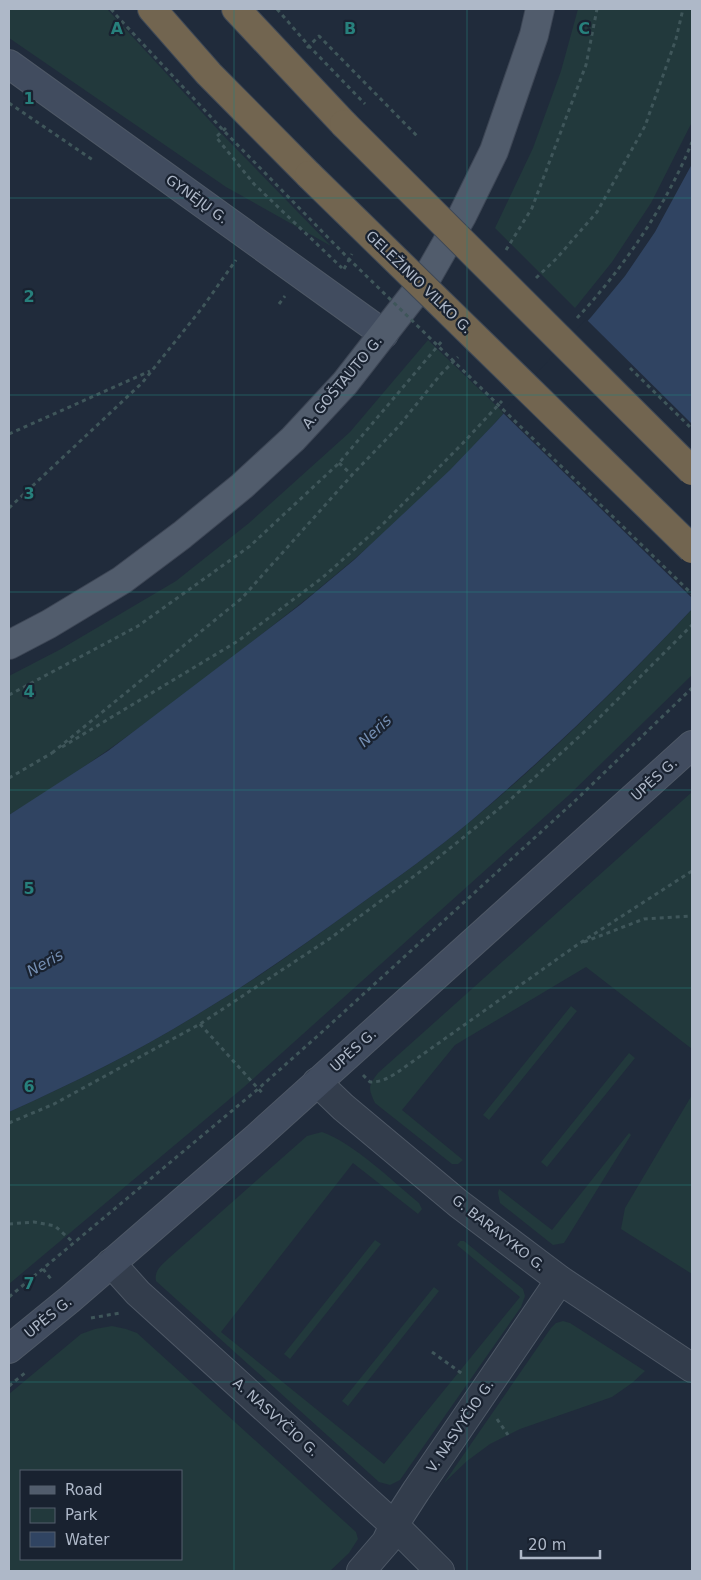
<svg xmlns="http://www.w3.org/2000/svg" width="701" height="1580" font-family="'DejaVu Sans',sans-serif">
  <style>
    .green { fill: #22393c; fill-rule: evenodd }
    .water { fill: #304462 }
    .pier { fill: #202b3b }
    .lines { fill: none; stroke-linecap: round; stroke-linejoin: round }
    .street-casing { stroke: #4e5866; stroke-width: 30 }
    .secondary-casing { stroke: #4e5866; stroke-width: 30 }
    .primary-casing { stroke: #3d4655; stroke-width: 30 }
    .highway-casing { stroke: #3e4856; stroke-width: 30 }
    .path { stroke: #3f565a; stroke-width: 3; stroke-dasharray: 4 4; stroke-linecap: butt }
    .street { stroke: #333d4c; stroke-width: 28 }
    .secondary { stroke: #414c5f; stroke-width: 28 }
    .primary { stroke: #515c6c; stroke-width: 28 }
    .highway { stroke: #726550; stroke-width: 28 }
    .highway-bridge-casing { stroke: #3e4856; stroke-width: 30; stroke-linecap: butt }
    .path-bridge { stroke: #3f565a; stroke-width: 3; stroke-dasharray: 4 4; stroke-linecap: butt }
    .highway-bridge { stroke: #726550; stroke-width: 28 }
    .grid { fill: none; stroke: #27807c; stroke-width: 1; stroke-opacity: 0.55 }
    .labels { text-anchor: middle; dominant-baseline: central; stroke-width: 4.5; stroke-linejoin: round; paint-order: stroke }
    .street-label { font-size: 14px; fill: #aeb8c8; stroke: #192230 }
    .water-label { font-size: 15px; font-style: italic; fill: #748eb2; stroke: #192230 }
    .grid-label { font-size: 16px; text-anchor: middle; font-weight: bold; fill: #27807c; stroke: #192230; stroke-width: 4.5; stroke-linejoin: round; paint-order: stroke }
  </style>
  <rect width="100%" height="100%" fill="#202b3b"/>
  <path class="green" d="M9,9H107L221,133L331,246L226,187L12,40L9,38Z
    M578,9H692V122L651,203L612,262L575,308L495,228L533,148L561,71Z
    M428,340L504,413C423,505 328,584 231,658C159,714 87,768 9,815V676L61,649L176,581L249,523L350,432Z
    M692,609V675L569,795L244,1087L9,1284V1112C75,1082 141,1050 203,1011C257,979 308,942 359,905C397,878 436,850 472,820C550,755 623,683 692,609Z
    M692,792V1049L586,967L455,1045L402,1110L463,1160L458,1164H452L375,1103C368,1088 368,1086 378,1073Z
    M571,1006L577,1011L489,1120L483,1115Z
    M629,1053L635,1058L547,1167L541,1162Z
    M692,1095V1274L621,1229L625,1208Z
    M322,1132C355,1144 391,1180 419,1203L422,1209L418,1214L353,1163L221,1332L384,1464L520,1297L457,1245L460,1241H464L523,1289L525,1296L521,1307L400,1480L390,1485L379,1482L156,1281C154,1270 162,1265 169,1258L307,1136Z
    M629,1133L631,1135L564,1243L553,1245L500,1203L498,1193L499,1189L552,1230Z
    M375,1240L381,1244L290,1359L284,1354Z
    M434,1287L439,1291L348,1406L342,1401Z
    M563,1321L570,1323L645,1371L632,1383L612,1397L520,1429L490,1444L467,1461L444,1483L551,1328L556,1323Z
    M112,1326L126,1329L137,1333L356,1532L358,1539L349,1553L330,1571H9V1394L81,1334L95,1329ZM181,1471V1559H21V1471Z"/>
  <path class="water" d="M692,164V609C623,683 549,754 472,820C436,850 397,878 359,905C308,942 257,978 203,1011C141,1050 75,1082 9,1112V815L108,751L300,605L354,560L450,470L495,423L592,316L625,276L655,232Z"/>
  <path class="pier" d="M586,319L692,424V598L502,412Z"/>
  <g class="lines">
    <defs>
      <path id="street" d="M317,1082L343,1107L459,1204L560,1280L692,1368
        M111,1263L138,1293L394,1525L440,1571
        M361,1571L386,1542L394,1525L416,1491L560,1280"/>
      <path id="secondary" d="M9,64L384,334
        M9,1349L69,1300L257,1137L692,745"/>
      <path id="primary" d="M9,645L49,624L122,580L182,535L242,486L293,439L345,383L426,279L462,216L494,151L534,35L540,9"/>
      <path id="highway" d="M152,9L209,74L309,175
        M236,9L344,124"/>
    </defs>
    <use href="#street" class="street-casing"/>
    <use href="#secondary" class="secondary-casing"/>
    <use href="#primary" class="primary-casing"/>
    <use href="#highway" class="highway-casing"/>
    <path class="path" d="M111,9L116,15
      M307,48L319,36L419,138
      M9,103L93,160
      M226,128L216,137L254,184L342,268
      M506,250L532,208L586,65L597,9
      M344,269L352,254
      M536,278L556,259L597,212L645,126L676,39L683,9
      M279,304L285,296
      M577,318C623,269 667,204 692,142
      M9,434L150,371
      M339,463L352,475
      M9,508L142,383L202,308L236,260
      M9,695L138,626L250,546L339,463L442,341
      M62,747L238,641L322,578L384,523L463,443L502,401
      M52,753L242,598L352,475L398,427L441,374L458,357
      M9,778L52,753
      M584,942L644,919L692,916
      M200,1024L264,1095
      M363,1075L370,1082C381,1082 386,1079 395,1074L577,945L692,871
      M9,1123L54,1104L200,1024L332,937L429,865L511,799L594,723L692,625
      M9,1224L34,1222L55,1226L74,1243
      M43,1269L51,1279
      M9,1297L258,1089L322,1032L577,799L692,688
      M91,1318L120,1313
      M432,1352L464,1375
      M9,1386L26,1372
      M497,1419L508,1435"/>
    <use href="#street" class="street"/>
    <use href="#secondary" class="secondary"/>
    <use href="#primary" class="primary"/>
    <use href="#highway" class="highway"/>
    <defs>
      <path id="highway-bridge" d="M344,124L692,471
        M309,175L692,549"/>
    </defs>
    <use href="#highway-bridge" class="highway-bridge-casing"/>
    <path class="path-bridge" d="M277,9L309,46L365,104
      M116,15L223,130L349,259L692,594
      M630,368L692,429"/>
    <use href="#highway-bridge" class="highway-bridge"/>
  </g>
  <path class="grid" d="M234,9V1571M467,9V1571M9,198H692M9,395H692M9,592H692M9,790H692M9,988H692M9,1185H692M9,1382H692"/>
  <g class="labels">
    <g class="street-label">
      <text transform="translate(197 199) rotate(36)">GYNĖJŲ G.</text>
      <text transform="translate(419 282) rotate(44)">GELEŽINIO VILKO G.</text>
      <text transform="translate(342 382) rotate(-50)">A. GOŠTAUTO G.</text>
      <text transform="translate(654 779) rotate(-42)">UPĖS G.</text>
      <text transform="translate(353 1050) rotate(-42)">UPĖS G.</text>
      <text transform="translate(499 1233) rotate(38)">G. BARAVYKO G.</text>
      <text transform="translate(48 1317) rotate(-39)">UPĖS G.</text>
      <text transform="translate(276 1417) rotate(42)">A. NASVYČIO G.</text>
      <text transform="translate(460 1426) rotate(-56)">V. NASVYČIO G.</text>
    </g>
    <g class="water-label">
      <text transform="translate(375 731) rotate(-43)">Neris</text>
      <text transform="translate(45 963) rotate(-29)">Neris</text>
    </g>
  </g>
  <g class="grid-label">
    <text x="117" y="34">A</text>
    <text x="350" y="34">B</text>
    <text x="584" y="34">C</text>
    <text x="29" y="104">1</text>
    <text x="29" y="302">2</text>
    <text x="29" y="499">3</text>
    <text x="29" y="697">4</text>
    <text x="29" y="894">5</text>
    <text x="29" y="1092">6</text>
    <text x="29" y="1289">7</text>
  </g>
  <rect width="701" height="1580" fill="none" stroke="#aeb8c8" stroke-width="20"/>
  <rect x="20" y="1470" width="162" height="90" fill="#192230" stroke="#555e6d"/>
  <rect x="30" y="1486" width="25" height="8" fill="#515c6c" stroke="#555e6d"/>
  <text x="65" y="1495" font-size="15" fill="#aeb8c8">Road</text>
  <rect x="30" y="1508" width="25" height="15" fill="#22393c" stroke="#555e6d"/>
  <text x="65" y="1520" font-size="15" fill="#aeb8c8">Park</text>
  <rect x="30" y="1532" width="25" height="15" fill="#304462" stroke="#555e6d"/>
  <text x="65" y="1545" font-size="15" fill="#aeb8c8">Water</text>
  <path d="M521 1550v8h79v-8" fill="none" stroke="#aeb8c8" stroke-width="2.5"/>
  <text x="528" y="1550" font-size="15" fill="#aeb8c8" stroke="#192230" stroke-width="4" paint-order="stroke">20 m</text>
</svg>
